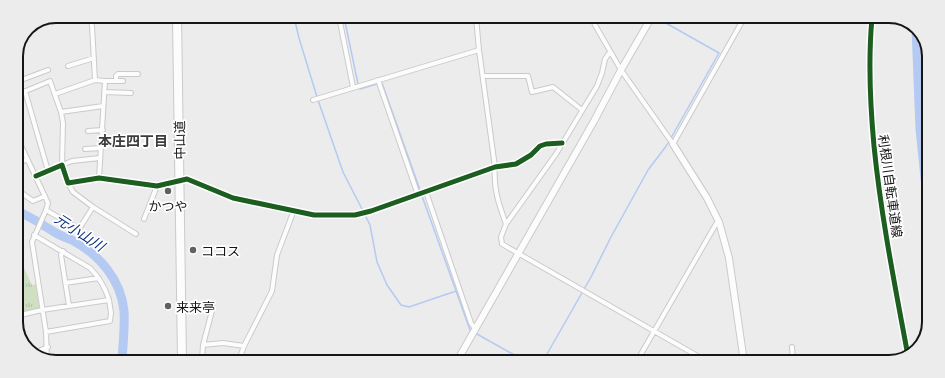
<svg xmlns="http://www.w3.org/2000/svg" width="945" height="378" font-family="'Playfair Display','Noto Sans JP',serif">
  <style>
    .park { fill: url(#park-tufts) }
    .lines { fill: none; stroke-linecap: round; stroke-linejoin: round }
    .stream { stroke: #b5caf2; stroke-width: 1.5 }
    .river { stroke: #b5caf2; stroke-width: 9 }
    .street-casing { stroke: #cacaca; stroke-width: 6 }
    .secondary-casing { stroke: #cacaca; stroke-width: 8 }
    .highway-casing { stroke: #cacaca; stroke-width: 10 }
    .street { stroke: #fcfcfc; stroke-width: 4 }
    .secondary { stroke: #fcfcfc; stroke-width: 6 }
    .highway { stroke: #fcfcfc; stroke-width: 8 }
    .cycleway-casing { stroke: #fff; stroke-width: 8 }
    .cycleway { stroke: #1b5e20; stroke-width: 5 }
    .poi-dot { fill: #616161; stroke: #fff; stroke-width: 1.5 }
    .labels { text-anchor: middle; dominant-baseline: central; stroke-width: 3.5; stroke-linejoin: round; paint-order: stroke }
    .street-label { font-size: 13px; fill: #161616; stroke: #fff }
    .poi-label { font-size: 13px; fill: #161616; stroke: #fff; text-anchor: start }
    .neighbourhood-label { font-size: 14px; font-weight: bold; fill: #3c3c3d; stroke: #fff }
    .water-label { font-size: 14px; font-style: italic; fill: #082f7d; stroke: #fff }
    .rim { fill: none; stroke: #161616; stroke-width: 2 }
  </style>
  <defs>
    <pattern id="park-tufts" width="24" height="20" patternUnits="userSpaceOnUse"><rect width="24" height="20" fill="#cfe0c2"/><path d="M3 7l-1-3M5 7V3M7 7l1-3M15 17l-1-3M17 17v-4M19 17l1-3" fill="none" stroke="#b1bfa6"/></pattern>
  </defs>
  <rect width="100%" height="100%" fill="#ececec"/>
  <path class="park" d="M16,251L32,285L36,284L39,306V308L16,314Z"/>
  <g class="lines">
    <path class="stream" d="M294,17L299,38L317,97
      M344,17L358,84
      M382,83L420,190
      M360,89L377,84
      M318,100L343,172L363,211
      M422,196L470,330
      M365,215L370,225L377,262L387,285L401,305L409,307L456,291
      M477,334L525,361
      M543,361L591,277L611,237L648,170L667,145L719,53L657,18"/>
    <path class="river" d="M916,28L920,129L928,207
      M16,211C31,216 42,225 56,233C61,236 67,238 72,240C100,255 121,280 124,311C125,327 123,344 122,360"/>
    <defs>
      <path id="street" d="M90,16L92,26L95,80L105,81L99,178
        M339,17L353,87
        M476,17L479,50L495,167C493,188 499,205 506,224
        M592,17L595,25L621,70L673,144L744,18
        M610,52L605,59L602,73L597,86L556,154L506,224L501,237L502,244L708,362
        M68,66L94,58
        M483,76H528L532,92L553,87L582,110
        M378,80L418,195
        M105,81H123
        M116,81V76L118,74H138
        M16,82L48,70
        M25,91L48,171
        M104,92L131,93
        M55,94L95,80
        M16,95L50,81L61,112L103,106
        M313,100L479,50
        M61,112L63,123L62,165L72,161L100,158
        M88,131L103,130
        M16,135L48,203L46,210L32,242L46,332L47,360
        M85,149L101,148
        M16,165L27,159
        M36,176L62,165L68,183L99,178L157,186L187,179L233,198L314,215H355L371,211L495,167L516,164L531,155L540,146L546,144L562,143
        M16,189L33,201L45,196
        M426,192L471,323L475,329
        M93,207L136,234
        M46,210L79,229L93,207L73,192L68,183
        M144,219L157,186
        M63,251L61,255L69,306
        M65,283L99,278
        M16,316L42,310L109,300C105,287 100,278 90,268L34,235
        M46,332L110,321L111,313L109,300
        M203,345L223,343L244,346
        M792,347L793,362
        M34,353L48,347
        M202,360L203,345L213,307
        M239,360L244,346L272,291L277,255L294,210
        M637,361L716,224L719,222"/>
      <path id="secondary" d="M673,144L707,198L719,222L729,258L744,362
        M457,361L594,121L621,70L651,18"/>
      <path id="highway" d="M177,16L182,360"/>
    </defs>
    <use href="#street" class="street-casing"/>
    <use href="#secondary" class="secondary-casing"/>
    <use href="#highway" class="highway-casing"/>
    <use href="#street" class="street"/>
    <use href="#secondary" class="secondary"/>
    <use href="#highway" class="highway"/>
    <defs>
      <path id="cycleway" d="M872,18C868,61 870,103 874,146C881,216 895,286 908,356
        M36,176L62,165L68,183L99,178L157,186L187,179L233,198L314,215H355L371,211L495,167L516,164L531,155L540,146L546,144L562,143"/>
    </defs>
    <use href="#cycleway" class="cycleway-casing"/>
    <use href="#cycleway" class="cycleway"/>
  </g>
  <g class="poi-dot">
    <circle cx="168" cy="191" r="4"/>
    <circle cx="193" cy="250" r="4"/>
    <circle cx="168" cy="306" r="4"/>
  </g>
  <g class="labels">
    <g class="street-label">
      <text transform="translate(179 140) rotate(-91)">中山道</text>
      <text transform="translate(891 186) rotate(82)">利根川自転車道線</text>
    </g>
    <g class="poi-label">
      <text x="168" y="205" text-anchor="middle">かつや</text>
      <text x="201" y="250">ココス</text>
      <text x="176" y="306">来来亭</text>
    </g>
    <g class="neighbourhood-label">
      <text x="133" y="140">本庄四丁目</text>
    </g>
    <g class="water-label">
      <text transform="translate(80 232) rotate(33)">元小山川</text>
    </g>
  </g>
  <path d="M0 0H945V378H0ZM56 23H889A33 33 0 0 1 922 56V322A33 33 0 0 1 889 355H56A33 33 0 0 1 23 322V56A33 33 0 0 1 56 23Z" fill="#ececec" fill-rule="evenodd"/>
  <path class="rim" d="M56 23H889A33 33 0 0 1 922 56V322A33 33 0 0 1 889 355H56A33 33 0 0 1 23 322V56A33 33 0 0 1 56 23Z"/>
</svg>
